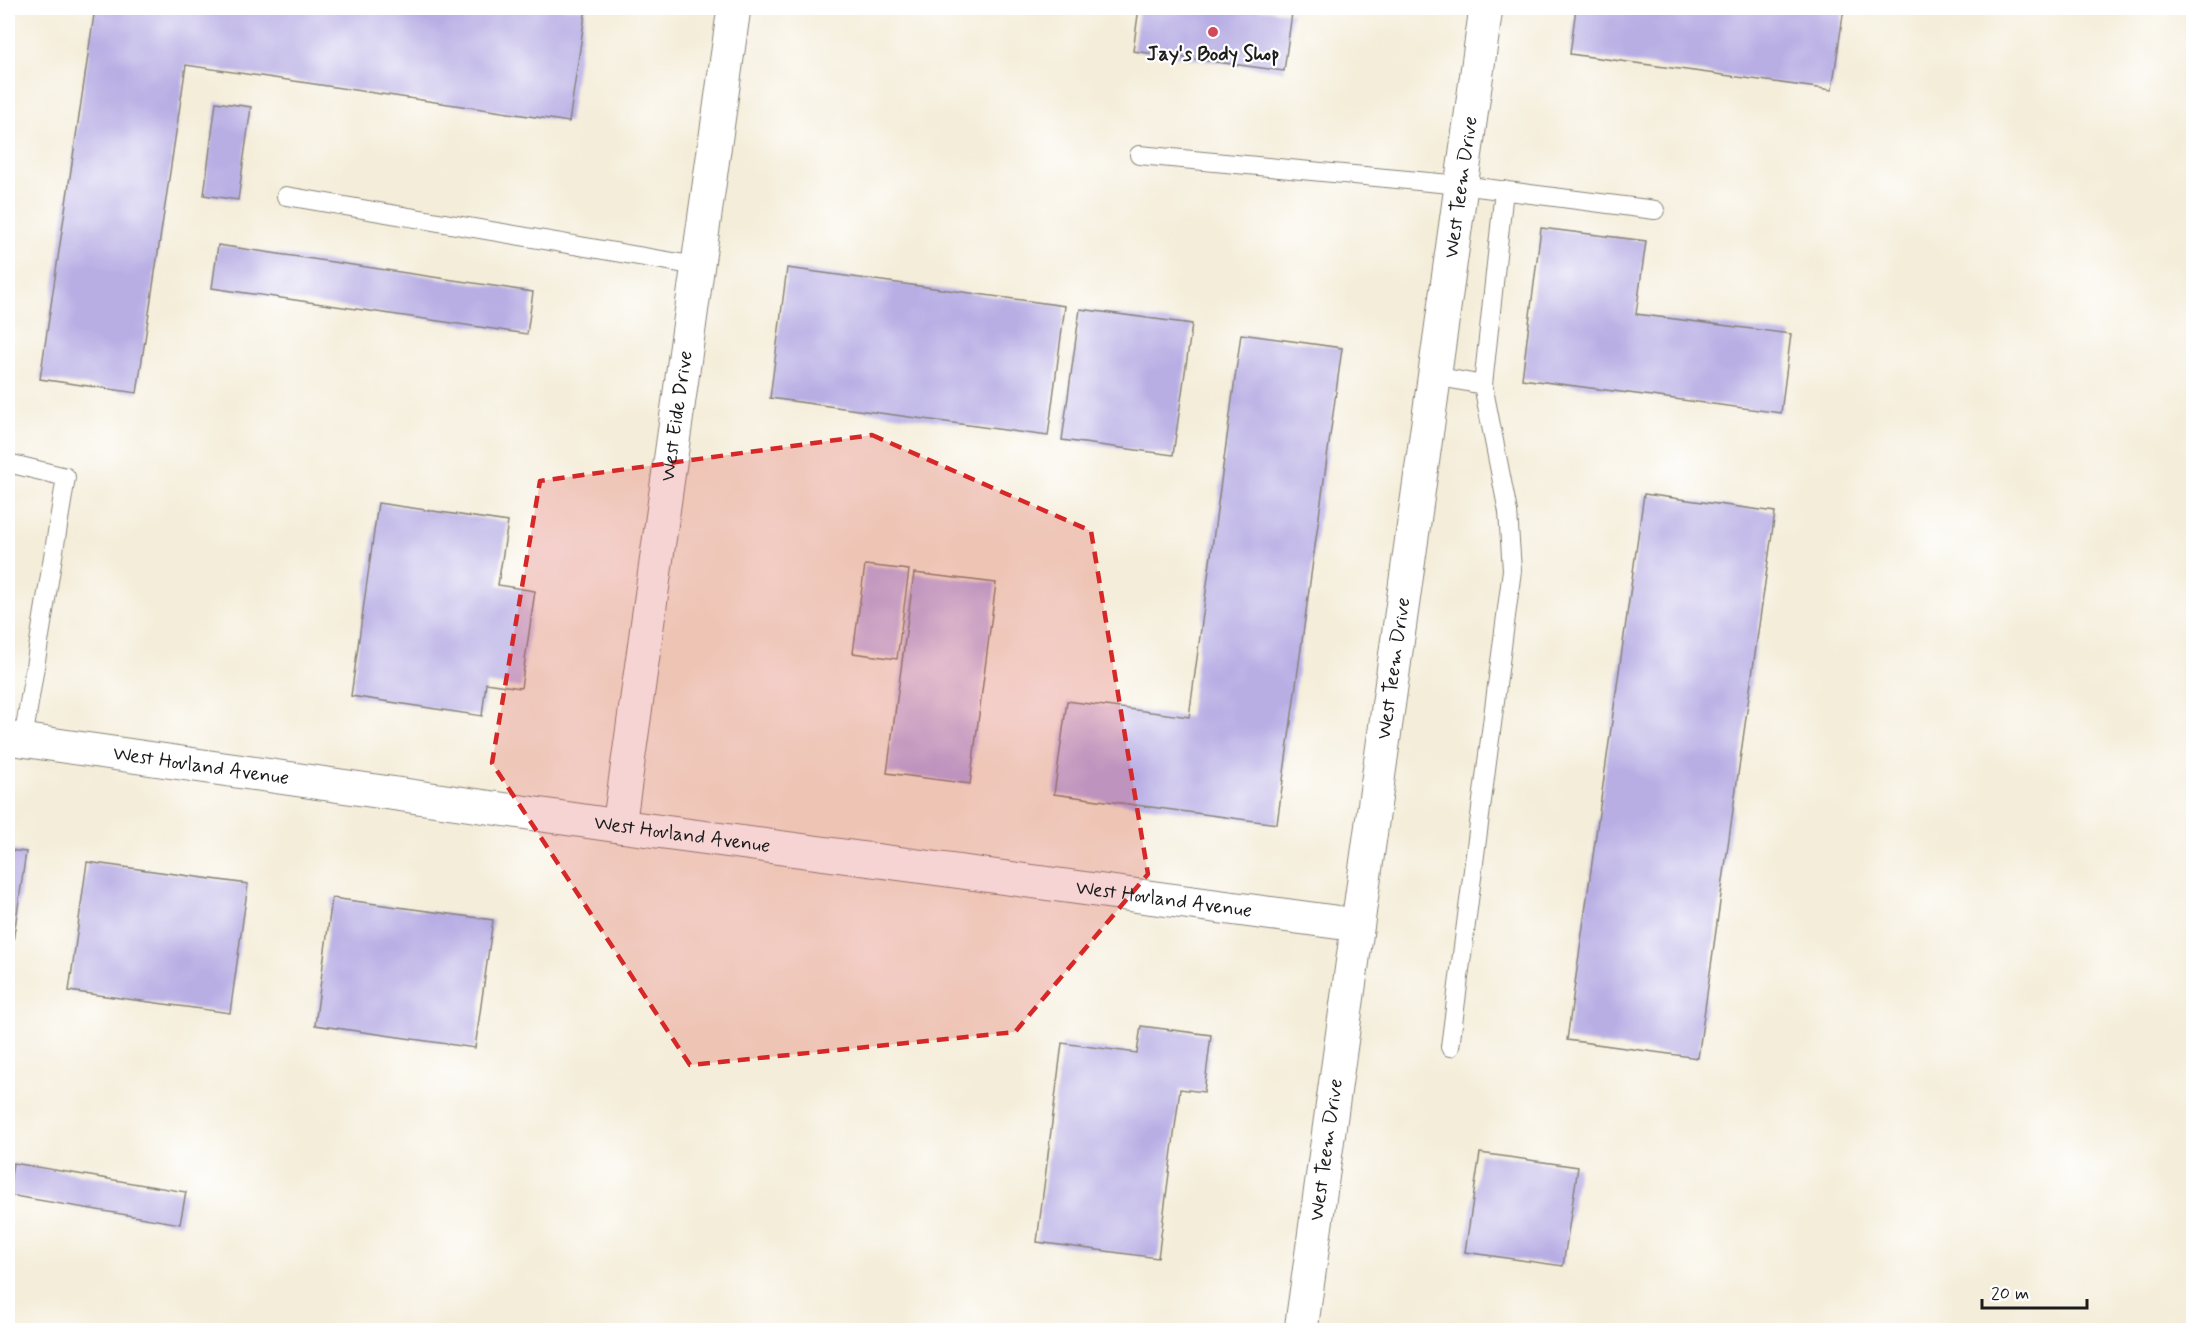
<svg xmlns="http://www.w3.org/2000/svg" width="2201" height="1338" font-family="Mynerve,sans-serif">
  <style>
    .building { fill: #b8aee4 }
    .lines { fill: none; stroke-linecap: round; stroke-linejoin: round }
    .service-casing { stroke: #88847a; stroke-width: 20 }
    .minor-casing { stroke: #88847a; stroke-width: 35 }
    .service { stroke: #fff; stroke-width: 18 }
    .minor { stroke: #fff; stroke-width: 33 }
    .marked { fill: #d62828; fill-opacity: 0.2; stroke: #d62828; stroke-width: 4.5; stroke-dasharray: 12 8; stroke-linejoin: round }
    .poi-dot { fill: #d1495b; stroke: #fff; stroke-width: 2 }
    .labels { text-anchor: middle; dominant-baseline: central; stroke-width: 4.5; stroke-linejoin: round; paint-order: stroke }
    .poi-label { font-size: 20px; font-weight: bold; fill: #1c1c1c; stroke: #fff }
    .street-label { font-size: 20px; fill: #1c1c1c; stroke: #fff }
  </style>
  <rect width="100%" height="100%" fill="#fff"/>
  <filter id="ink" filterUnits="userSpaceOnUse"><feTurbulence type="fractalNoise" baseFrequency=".0167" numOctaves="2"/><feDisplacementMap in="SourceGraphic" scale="12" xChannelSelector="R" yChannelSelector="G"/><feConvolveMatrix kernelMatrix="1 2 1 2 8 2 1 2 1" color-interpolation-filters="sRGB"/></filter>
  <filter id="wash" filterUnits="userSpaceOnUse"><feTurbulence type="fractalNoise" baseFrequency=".008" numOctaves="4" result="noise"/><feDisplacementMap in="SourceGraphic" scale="24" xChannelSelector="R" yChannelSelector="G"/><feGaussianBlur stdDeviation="1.35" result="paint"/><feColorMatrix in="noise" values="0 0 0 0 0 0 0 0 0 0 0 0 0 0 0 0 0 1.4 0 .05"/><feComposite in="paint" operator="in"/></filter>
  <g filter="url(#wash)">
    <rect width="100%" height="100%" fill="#f4edd9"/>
    <g id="blocks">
      <path class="building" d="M95,8H586L569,122L186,65L137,393L40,379Z
        M1139,8H1251L1292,13L1284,71L1133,51Z
        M1576,8H1844L1832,90L1570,54Z
        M216,102L251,107L238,200L204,195Z
        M1541,228L1646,241L1636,314L1791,334L1781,413L1522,379Z
        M218,245L533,292L527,334L212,288Z
        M787,268L1065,306L1048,436L770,398Z
        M1080,309L1192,324L1173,455L1062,440Z
        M1241,334L1342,348L1277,824L1054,794L1067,701L1189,717Z
        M1644,494L1775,512L1698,1058L1567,1040Z
        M378,503L508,522L498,585L535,591L521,688L486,683L482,716L351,696Z
        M865,565L909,570L897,659L853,653Z
        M914,573L996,583L970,784L887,773Z
        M8,850L26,852L9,969H8Z
        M87,862L248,884L230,1013L69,991Z
        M332,898L493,920L475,1048L315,1025Z
        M1141,1026L1211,1035L1204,1092L1180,1089L1158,1258L1037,1242L1062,1043L1137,1053Z
        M1480,1153L1578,1167L1563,1266L1465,1252Z
        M13,1163L186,1192L180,1224L8,1195Z"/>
    </g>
  </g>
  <g filter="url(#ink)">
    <use href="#blocks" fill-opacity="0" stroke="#88847a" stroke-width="1.5"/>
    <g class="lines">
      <defs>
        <path id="service" d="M1139,155L1461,185L1655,210
          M286,196L697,266
          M1435,376L1483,385
          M8,463L66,477L23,740
          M1450,1047L1512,570L1508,512L1483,385L1504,190"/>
        <g id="minor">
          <path id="s1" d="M8,738L619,826L1357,925"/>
          <path id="s2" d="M619,826L734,8"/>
          <path id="s3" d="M1301,1330L1486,8"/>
        </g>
      </defs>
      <use href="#service" class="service-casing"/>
      <use href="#minor" class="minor-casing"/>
      <use href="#service" class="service"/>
      <use href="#minor" class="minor"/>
    </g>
  </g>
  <path class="marked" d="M872,435L1091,531L1148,874L1015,1032L690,1065L492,763L540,481Z"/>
  <circle class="poi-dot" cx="1213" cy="32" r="6"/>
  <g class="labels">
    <g class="poi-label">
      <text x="1213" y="54">Jay's Body Shop</text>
    </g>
    <g class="street-label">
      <text stroke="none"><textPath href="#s3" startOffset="1154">West Teem Drive</textPath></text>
      <text stroke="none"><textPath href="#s2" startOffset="414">West Eide Drive</textPath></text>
      <text stroke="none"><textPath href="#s3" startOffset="668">West Teem Drive</textPath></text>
      <text stroke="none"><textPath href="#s1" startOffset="195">West Hovland Avenue</textPath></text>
      <text stroke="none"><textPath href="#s1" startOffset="681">West Hovland Avenue</textPath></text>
      <text stroke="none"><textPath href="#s1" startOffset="1167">West Hovland Avenue</textPath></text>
      <text stroke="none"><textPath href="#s3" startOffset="182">West Teem Drive</textPath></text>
    </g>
  </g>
  <rect width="2201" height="1338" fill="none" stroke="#fff" stroke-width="30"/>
  <path d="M1982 1299v9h105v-9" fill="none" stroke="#1c1c1c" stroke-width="3"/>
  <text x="1991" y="1299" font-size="18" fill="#1c1c1c" stroke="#ffffff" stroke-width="4.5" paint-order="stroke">20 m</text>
</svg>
